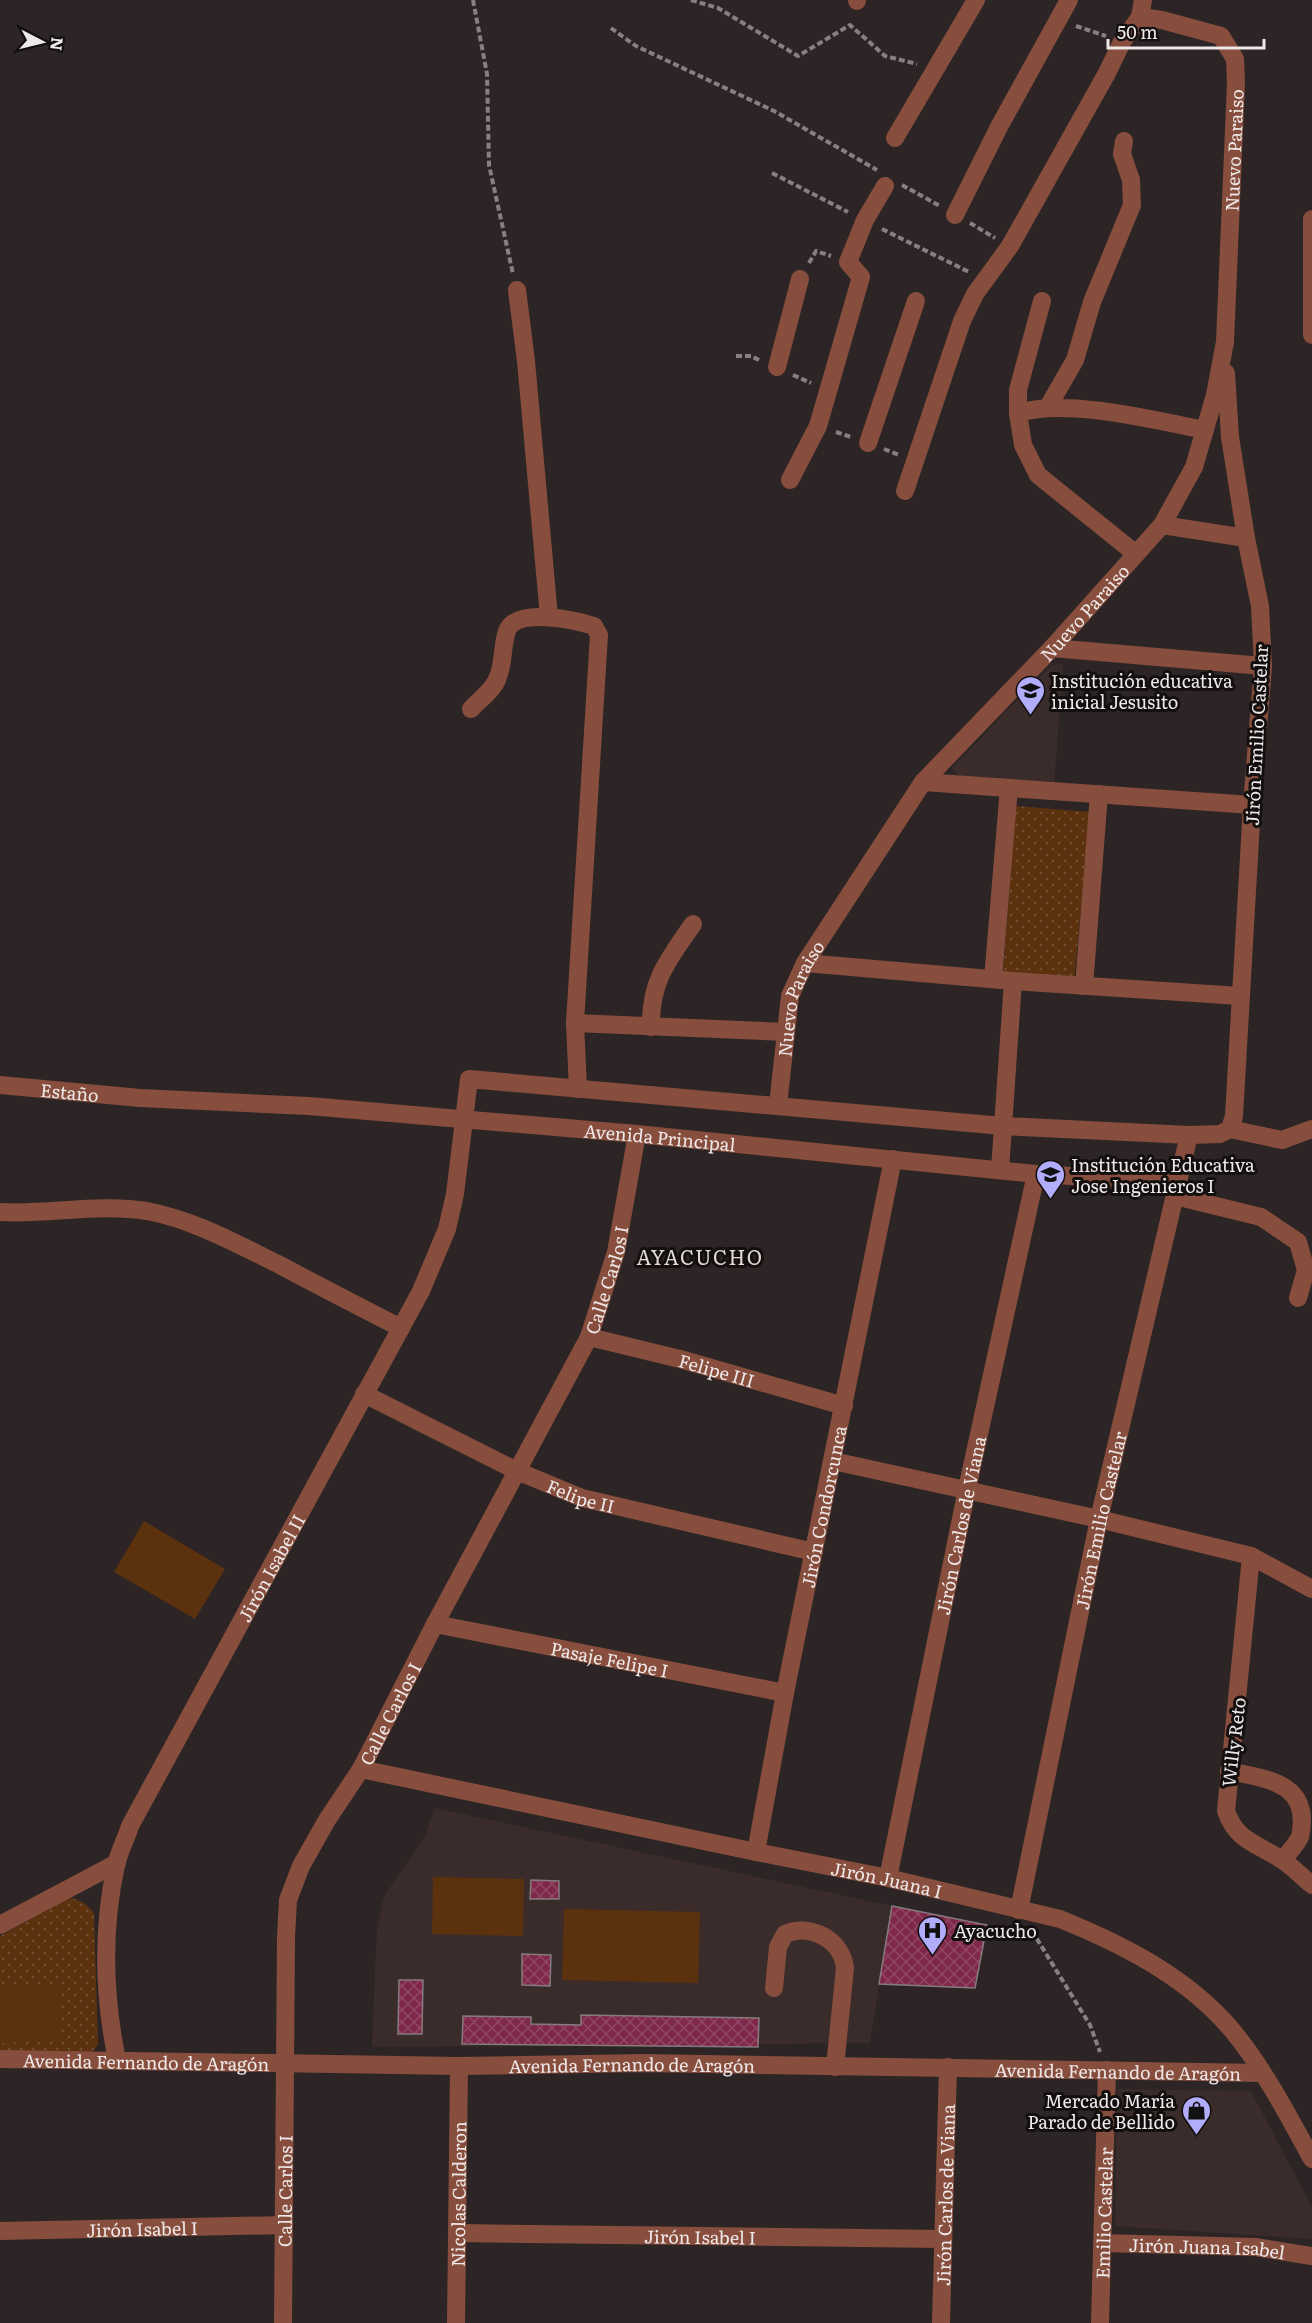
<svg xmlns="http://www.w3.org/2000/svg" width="1312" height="2323" font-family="Literata,serif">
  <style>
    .built { fill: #3b2c2c }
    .park { fill: url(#park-dots) }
    .pitch { fill: #5b310e }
    .building { fill: url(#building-cross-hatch); stroke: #857b7e; stroke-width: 1.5 }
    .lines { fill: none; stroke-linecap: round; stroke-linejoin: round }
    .path { stroke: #878080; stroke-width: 4; stroke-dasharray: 6 3; stroke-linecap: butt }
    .minor { stroke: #874e3d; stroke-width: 18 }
    .labels { text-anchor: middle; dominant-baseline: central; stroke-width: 6; stroke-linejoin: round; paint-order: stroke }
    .street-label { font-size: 18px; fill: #eee8e8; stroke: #130f0f }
    .poi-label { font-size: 18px; fill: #eee8e8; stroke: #130f0f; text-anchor: start }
    .neighbourhood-label { font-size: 20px; letter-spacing: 1.5px; fill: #e3d8d7; stroke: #130f0f }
  </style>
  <defs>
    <pattern id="park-dots" width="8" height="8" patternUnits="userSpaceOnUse" patternTransform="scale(1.5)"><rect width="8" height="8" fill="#5b310e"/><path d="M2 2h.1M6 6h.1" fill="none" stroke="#734f31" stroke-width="1.8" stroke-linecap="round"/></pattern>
    <pattern id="building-cross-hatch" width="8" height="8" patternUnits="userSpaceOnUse" patternTransform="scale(1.5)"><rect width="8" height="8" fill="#7f284a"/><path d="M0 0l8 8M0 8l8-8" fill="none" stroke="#914764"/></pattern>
  </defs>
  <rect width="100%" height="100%" fill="#2d2525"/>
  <path class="built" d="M1063,664L1054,786L964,782L952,768L1051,665Z
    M434,1808L892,1906L870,2043L372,2047L377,1927L384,1896L426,1835Z
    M1117,2089L1251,2091L1312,2207V2239L1115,2226Z"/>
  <path class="park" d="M1016,806L1090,812L1074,982L1003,974Z
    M70,1898C81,1900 87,1904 94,1913L98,2045L92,2052L0,2056V1936Z"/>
  <path class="pitch" d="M144,1521L225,1569L195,1619L114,1572Z
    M433,1877L524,1879L523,1936L432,1934Z
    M564,1909L700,1912L698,1983L562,1980Z
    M0,1986H61L59,2041L0,2043Z"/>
  <path class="building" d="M531,1880L559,1881V1899H530Z
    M892,1906L987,1925L975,1988L879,1984Z
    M522,1954L551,1955L550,1986L522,1985Z
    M399,1980H423L422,2034H398Z
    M581,2015L759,2018L758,2047L462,2044L463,2016L531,2017V2024L581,2025Z"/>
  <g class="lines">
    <path class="path" d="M473,0L487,74L489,165L513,274
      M691,0L718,8L798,56L850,25L885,56L917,64
      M1076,26L1106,36
      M611,28L636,46L774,111L877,170
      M772,173L848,212
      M902,185L940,206
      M970,223L995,238
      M882,229L969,272
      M809,263L816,251L831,256
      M736,356H751L759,360
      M793,375L811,383
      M836,432L851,437
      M884,449L899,455
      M1032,1931L1090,2025L1100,2052"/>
    <g class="minor">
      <path d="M857,1V0"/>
      <path d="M895,138L976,0"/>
      <path d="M955,215L1000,125L1069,0"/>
      <path d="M1312,219V335"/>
      <path d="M517,290L526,361L549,617"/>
      <path d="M1042,301L1018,390V413L1023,445L1038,475L1136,554"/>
      <path d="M777,367L800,279"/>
      <path d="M1226,373L1230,437L1246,538L1260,606L1263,666L1252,805L1234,1116L1230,1129"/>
      <path d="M1048,407L1075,360L1092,302L1132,205L1131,180L1122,154L1124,141"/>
      <path d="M1018,413C1067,398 1154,420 1205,430"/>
      <path d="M868,443L916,301"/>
      <path d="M790,480L818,426L861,277L848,262L865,220L885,186"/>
      <path d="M905,491L962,321L975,294L1010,246L1107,73L1122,42L1140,17L1143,0"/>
      <path d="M1162,525L1246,538"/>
      <path d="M1052,648L1263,666"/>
      <path d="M471,709C480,699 494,690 498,677C504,662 502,645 507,631C516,607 575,620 594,626L599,635L575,1023L578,1089"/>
      <path d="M923,782L1252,805"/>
      <path d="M805,963L1013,981L1240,996"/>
      <path d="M993,979L1009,788"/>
      <path d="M1084,986L1099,794"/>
      <path d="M575,1023L786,1032"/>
      <path d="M651,1027C650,981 668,960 693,924"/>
      <path id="s1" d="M0,1085L140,1098L309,1106L637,1134L1036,1174L1178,1182"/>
      <path id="s2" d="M778,1105L790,996L805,963L923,782L1052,648L1162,525L1194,467L1215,395L1225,342L1236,83L1235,59L1221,36L1162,20L1140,17"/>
      <path d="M1230,1129L1282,1140L1312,1129"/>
      <path d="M1000,1170L1013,981"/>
      <path d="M1175,1196L1261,1217L1298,1242L1306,1270L1298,1298"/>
      <path d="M0,1212C49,1215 98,1203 147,1211C194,1220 235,1243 278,1264C319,1286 360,1307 401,1328"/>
      <path id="s3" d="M589,1337L680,1359L844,1406"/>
      <path id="s4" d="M364,1394L517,1471L582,1498L814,1552"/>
      <path d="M833,1461L1099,1519L1251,1556L1312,1589"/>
      <path d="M1251,1556L1226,1811C1237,1842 1257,1843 1282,1860C1293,1867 1302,1877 1312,1885"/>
      <path id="s5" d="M435,1624L785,1693"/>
      <path id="s6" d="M361,1769L756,1852L888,1878L1060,1919C1124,1945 1187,1977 1232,2030C1264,2069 1288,2115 1312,2159"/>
      <path d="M1229,1771C1266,1779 1312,1782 1300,1837C1296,1845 1288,1853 1283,1860"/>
      <path id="s7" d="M756,1852L785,1693L893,1159"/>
      <path id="s8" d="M888,1878L967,1489L1036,1174"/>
      <path id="s9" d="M1019,1910L1099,1519L1189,1135"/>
      <path d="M0,1925L117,1863"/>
      <path d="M774,1988L778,1947L785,1934C811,1923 842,1940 845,1968L835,2067"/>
      <path id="s10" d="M0,2059L459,2066L643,2063L1262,2073"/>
      <path id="s11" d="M117,2060C104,1997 102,1929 116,1865C119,1852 126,1839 130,1826L421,1291L447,1229L455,1194L469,1079L1003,1126L1189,1135L1220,1134L1230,1129"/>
      <path id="s12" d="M0,2231L284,2225"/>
      <path id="s13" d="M457,2233L943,2239"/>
      <path id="s14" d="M1102,2243L1255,2247L1312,2256"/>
      <path id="s15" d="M283,2323L286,1938L288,1900L301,1866L327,1820L361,1769L435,1624L589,1337L616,1252L637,1134"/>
      <path id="s16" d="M456,2323L459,2066"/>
      <path id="s17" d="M941,2323L948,2067"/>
      <path id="s18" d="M1100,2323L1107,2070"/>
    </g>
  </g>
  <defs>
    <symbol id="school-pin" viewBox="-11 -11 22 30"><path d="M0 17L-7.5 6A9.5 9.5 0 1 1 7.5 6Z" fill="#b1adfa" stroke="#130f0f"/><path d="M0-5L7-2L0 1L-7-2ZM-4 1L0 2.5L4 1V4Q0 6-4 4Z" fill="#111"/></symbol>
    <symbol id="hospital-pin" viewBox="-11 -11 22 30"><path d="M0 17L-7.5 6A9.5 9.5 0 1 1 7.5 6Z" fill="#b1adfa" stroke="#130f0f"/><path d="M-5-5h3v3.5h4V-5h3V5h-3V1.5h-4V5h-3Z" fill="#111"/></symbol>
    <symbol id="shop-pin" viewBox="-11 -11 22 30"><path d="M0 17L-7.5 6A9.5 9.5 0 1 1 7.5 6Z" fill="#b1adfa" stroke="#130f0f"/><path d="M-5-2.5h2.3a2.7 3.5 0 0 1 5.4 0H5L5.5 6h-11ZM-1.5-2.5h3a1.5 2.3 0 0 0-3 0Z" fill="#111"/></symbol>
  </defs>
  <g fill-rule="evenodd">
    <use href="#school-pin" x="1014" y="674" width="33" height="45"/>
    <use href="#school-pin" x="1034" y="1158" width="33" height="45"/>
    <use href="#hospital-pin" x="916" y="1914" width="33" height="45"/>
    <use href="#shop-pin" x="1180" y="2094" width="33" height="45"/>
  </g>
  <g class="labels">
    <g class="street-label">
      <text stroke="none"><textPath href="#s2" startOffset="1100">Nuevo Paraiso</textPath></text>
      <text stroke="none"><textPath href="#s2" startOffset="596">Nuevo Paraiso</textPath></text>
      <text transform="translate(1256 735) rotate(-87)">Jirón Emilio Castelar</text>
      <text stroke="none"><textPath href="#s2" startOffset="110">Nuevo Paraiso</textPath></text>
      <text stroke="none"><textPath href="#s1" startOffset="70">Estaño</textPath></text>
      <text stroke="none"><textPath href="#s1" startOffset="662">Avenida Principal</textPath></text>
      <text stroke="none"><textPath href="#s15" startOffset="1122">Calle Carlos I</textPath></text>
      <text stroke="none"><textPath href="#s3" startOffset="132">Felipe III</textPath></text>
      <text stroke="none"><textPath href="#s4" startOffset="240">Felipe II</textPath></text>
      <text stroke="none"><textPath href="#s7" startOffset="352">Jirón Condorcunca</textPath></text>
      <text stroke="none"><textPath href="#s9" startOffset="398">Jirón Emilio Castelar</textPath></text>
      <text stroke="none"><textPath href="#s8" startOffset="360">Jirón Carlos de Viana</textPath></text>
      <text stroke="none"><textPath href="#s11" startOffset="532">Jirón Isabel II</textPath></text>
      <text stroke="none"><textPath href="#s5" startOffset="178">Pasaje Felipe I</textPath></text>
      <text stroke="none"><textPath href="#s15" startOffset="636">Calle Carlos I</textPath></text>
      <text transform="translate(1233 1742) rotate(-83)">Willy Reto</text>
      <text stroke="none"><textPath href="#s6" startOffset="537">Jirón Juana I</textPath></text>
      <text stroke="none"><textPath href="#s10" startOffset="146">Avenida Fernando de Aragón</textPath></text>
      <text stroke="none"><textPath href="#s10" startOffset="632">Avenida Fernando de Aragón</textPath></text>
      <text stroke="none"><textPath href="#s10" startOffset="1118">Avenida Fernando de Aragón</textPath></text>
      <text stroke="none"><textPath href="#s15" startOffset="132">Calle Carlos I</textPath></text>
      <text stroke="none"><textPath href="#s16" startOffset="129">Nicolas Calderon</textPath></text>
      <text stroke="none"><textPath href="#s17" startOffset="128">Jirón Carlos de Viana</textPath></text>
      <text stroke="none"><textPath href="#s18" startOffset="110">Emilio Castelar</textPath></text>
      <text stroke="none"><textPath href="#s12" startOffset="142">Jirón Isabel I</textPath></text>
      <text stroke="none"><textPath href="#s13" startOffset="243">Jirón Isabel I</textPath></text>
      <text stroke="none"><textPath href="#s14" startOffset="105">Jirón Juana Isabel</textPath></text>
    </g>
    <g class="poi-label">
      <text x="1051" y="680">Institución educativa<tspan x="1051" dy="21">inicial Jesusito</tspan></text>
      <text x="1071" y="1164">Institución Educativa<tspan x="1071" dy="21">Jose Ingenieros I</tspan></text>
      <text x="954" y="1930">Ayacucho</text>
      <text x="1175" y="2100" text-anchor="end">Mercado María<tspan x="1175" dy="21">Parado de Bellido</tspan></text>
    </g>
    <g class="neighbourhood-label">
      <text x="700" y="1256">AYACUCHO</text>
    </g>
  </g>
  <g transform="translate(42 42) rotate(97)" stroke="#130f0f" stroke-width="4.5" paint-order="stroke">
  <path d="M0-4.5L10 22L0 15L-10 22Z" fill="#eee8e8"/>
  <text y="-9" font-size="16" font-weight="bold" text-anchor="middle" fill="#eee8e8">N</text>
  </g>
  <path d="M1108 39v9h156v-9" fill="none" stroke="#eee8e8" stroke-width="3"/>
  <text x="1117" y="39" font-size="18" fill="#eee8e8" stroke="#130f0f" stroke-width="4.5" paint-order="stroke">50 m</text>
</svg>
